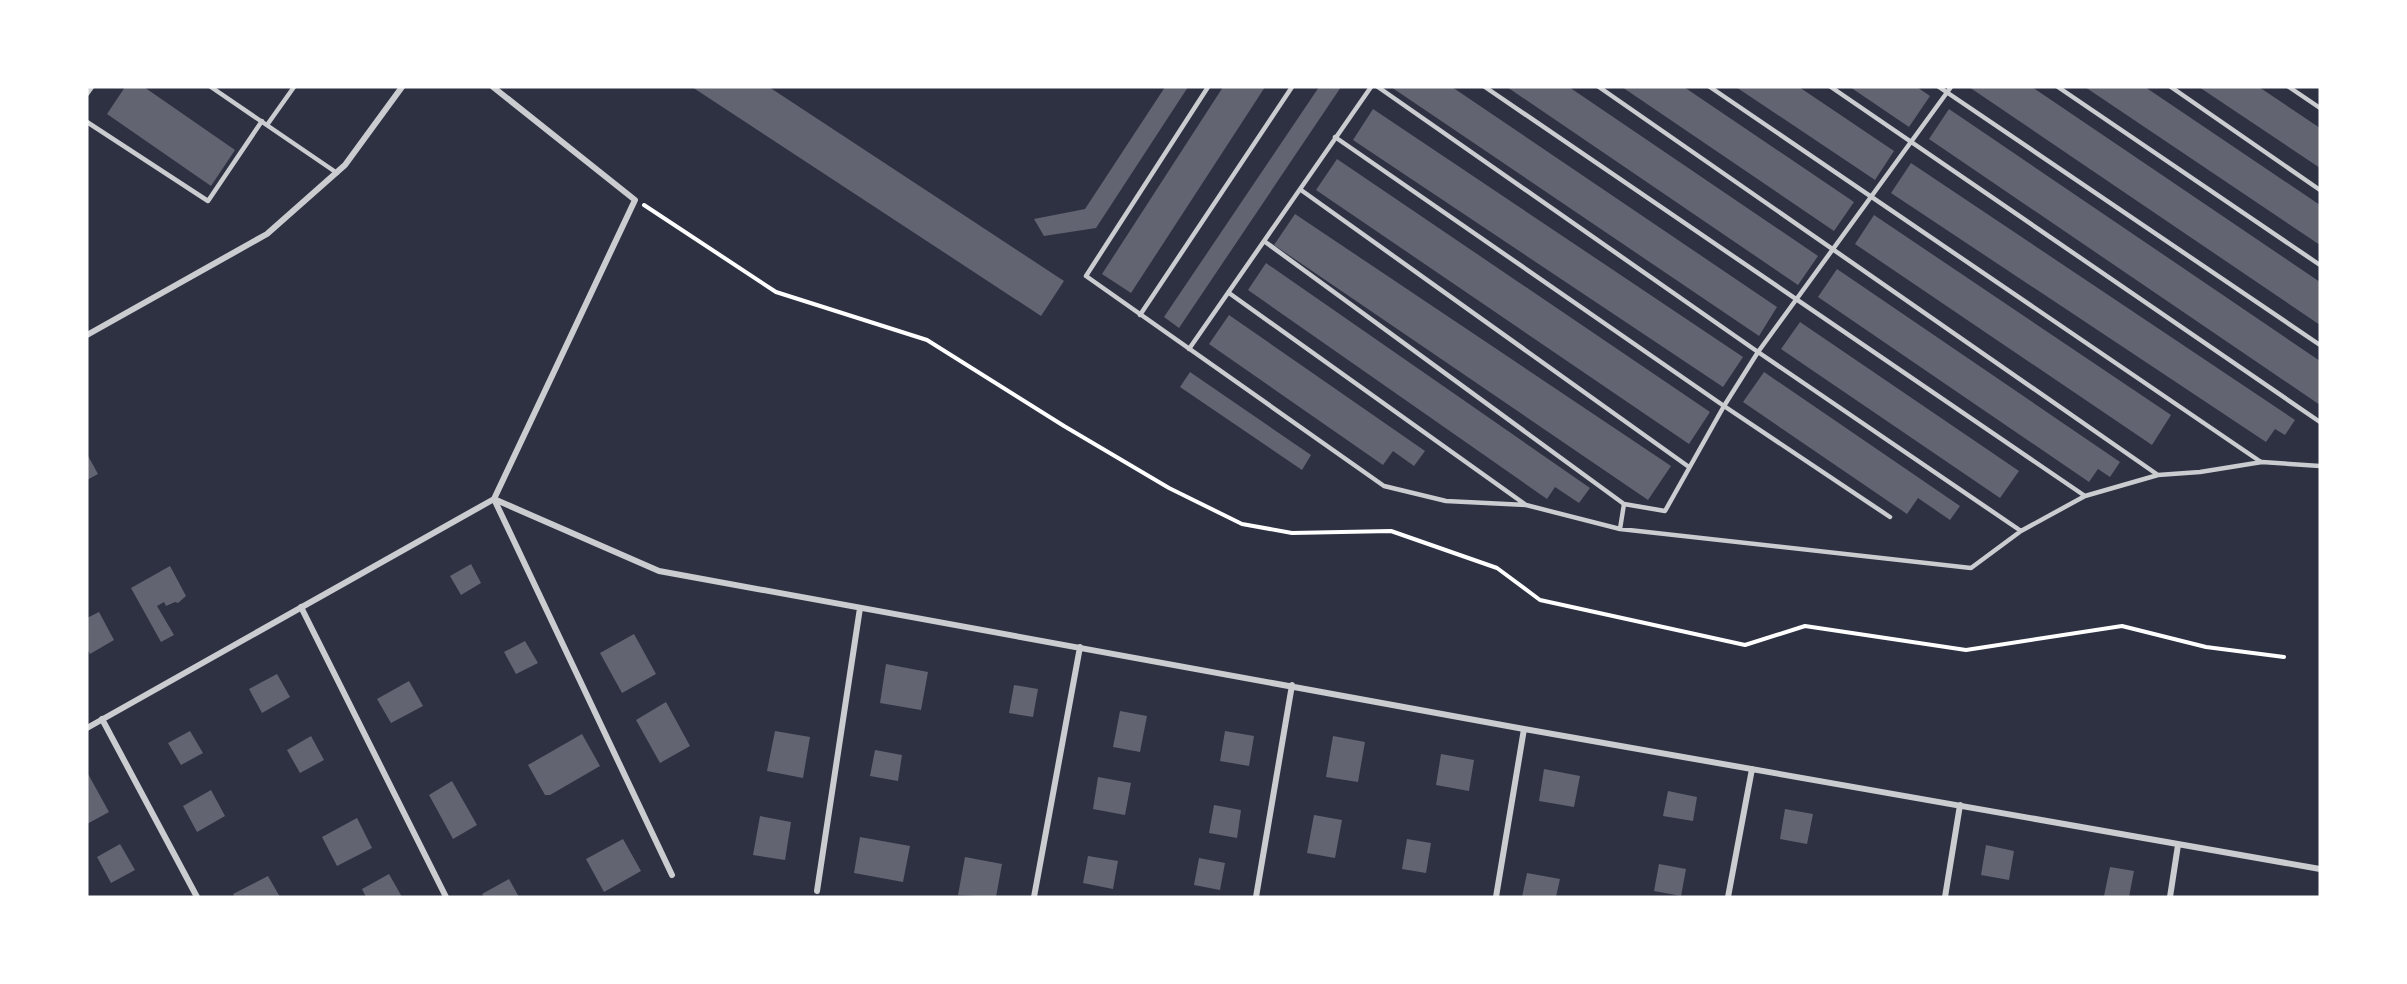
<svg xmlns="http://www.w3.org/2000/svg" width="2407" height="984" font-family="Helvetica,sans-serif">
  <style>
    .building { fill: #626471 }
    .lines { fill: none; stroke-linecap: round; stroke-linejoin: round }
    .path { stroke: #fff; stroke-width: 4 }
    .service { stroke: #caccd0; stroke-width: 4.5 }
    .minor { stroke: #caccd0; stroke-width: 6 }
  </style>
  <rect width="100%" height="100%" fill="#2d3142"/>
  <path class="building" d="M125,87H144L235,150L211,186L107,114Z
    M692,87H769L1064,281L1041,316Z
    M1165,87H1188L1096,228L1044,236L1034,219L1085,209Z
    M1223,87H1265L1131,293L1102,274Z
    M1319,87H1341L1179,328L1164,317Z
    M1391,87H1452L1777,307L1759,336Z
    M1507,87H1569L1818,256L1798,285Z
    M1622,87H1684L1854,202L1834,231Z
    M1736,87H1799L1894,151L1875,180Z
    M1850,87H1917L1930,96L1909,127Z
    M1969,87H2032L2320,282V325Z
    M2085,87H2145L2320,205V245Z
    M2199,87H2259L2320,128V168Z
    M1373,109L1743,357L1723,387L1353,140Z
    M1949,109L2320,361V405L1929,139Z
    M1337,159L1710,412L1689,444L1316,190Z
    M1911,163L2295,420L2285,435L2275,429L2266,442L1891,193Z
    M1295,214L1671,466L1648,500L1274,245Z
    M1874,215L2171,415L2152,445L1855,244Z
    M1266,263L1590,488L1579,503L1555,487L1547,499L1248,290Z
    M1837,269L2120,462L2110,477L2098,469L2089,482L1818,297Z
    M1229,315L1425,451L1414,466L1393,451L1383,465L1209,344Z
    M1800,322L2019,471L2000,498L1781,349Z
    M1190,372L1311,455L1302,470L1180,387Z
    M1764,372L1960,506L1950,520L1918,498L1907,514L1743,402Z
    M87,454L98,474L87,480Z
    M471,564L481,583L461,595L450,576Z
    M170,566L186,596L178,603L175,602L166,606L164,602L157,606L174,635L161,642L131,588Z
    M99,612L114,640L90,654L87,649V618Z
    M634,634L656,674L622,693L600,653Z
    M525,641L538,663L516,674L504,652Z
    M886,664L928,672L921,710L880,703Z
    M277,674L290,697L262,713L249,689Z
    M409,681L423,706L391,723L377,699Z
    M1014,685L1038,689L1033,717L1009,713Z
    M666,702L690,746L660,763L636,720Z
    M1120,711L1147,716L1140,752L1113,747Z
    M190,731L203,753L181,765L168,743Z
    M775,731L810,737L803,778L767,771Z
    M1225,731L1254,736L1249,766L1220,761Z
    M582,734L600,766L550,795H545L528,765Z
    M311,736L324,760L300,773L287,750Z
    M1333,736L1365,742L1358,782L1326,777Z
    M875,750L902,755L898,781L870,776Z
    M1441,754L1474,760L1469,791L1436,785Z
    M1544,769L1580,776L1574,807L1539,801Z
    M87,772L109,812L87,824Z
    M1098,777L1131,783L1125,815L1093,809Z
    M452,781L477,825L453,839L429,795Z
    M211,790L225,816L197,832L183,806Z
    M1668,791L1697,797L1693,821L1663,816Z
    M1214,805L1241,810L1237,838L1209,833Z
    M1785,809L1813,814L1807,844L1780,839Z
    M1314,815L1342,820L1335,858L1307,853Z
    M760,816L791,822L785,860L753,855Z
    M357,818L372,848L337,866L322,837Z
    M860,837L910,846L903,882L854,873Z
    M623,839L641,871L604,892L586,859Z
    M1407,839L1431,843L1426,873L1402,869Z
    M120,844L135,870L111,883L97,857Z
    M1986,845L2014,851L2009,880L1981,875Z
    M1088,856L1118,861L1113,889L1083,883Z
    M965,857L1002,864L996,897L958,895Z
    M1199,858L1225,863L1220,890L1194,885Z
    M1659,864L1686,869L1681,896L1654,891Z
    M2110,867L2134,871L2129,897L2104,896Z
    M1527,873L1560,879L1556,897H1522Z
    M389,874L402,897H366L362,889Z
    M268,876L280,897H235L233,894Z
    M509,879L519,897H484L482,894Z"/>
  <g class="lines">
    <path class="path" d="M644,205L776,292L927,340L1064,426L1169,488L1242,524L1292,533L1391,531L1497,568L1540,600L1745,645L1805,626L1966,650L2122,626L2206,647L2284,657"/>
    <path class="service" d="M211,87L337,173
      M1208,87L1086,276L1384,486L1446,501L1526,505L1620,529L1971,568L2021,531L2085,496L2158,475L2200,472L2262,462L2320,466
      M1378,87L1758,352L2021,531
      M1485,87L2085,496
      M1599,87L2158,475
      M1710,87L2261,462
      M1831,87L2320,422
      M1939,87L2320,345
      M2058,87L2320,265
      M2171,87L2320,190
      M2289,87L2320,108
      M87,94L92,87
      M87,122L208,201L262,121
      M267,125L294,87
      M1335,137L1724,406L1890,517
      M1301,190L1689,467
      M1264,241L1624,504L1620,529
      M1229,293L1526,505
      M1140,315L1292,87
      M1189,349L1371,87
      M1624,504L1665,511L1724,406L1758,352L1951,87"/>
    <path class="minor" d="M493,87L635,200L494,499
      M87,335L267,234L345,165L402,87
      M494,499L659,571L1524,729L2320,869
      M494,499L672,875
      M301,607L446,897
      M102,719L197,897
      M87,728L494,499
      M817,891L860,608
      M1034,897L1080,647
      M1256,897L1292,685
      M1496,897L1524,729
      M1728,897L1752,769
      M1945,897L1960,805
      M2170,897L2178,845"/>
  </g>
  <rect width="2407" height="984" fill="none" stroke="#ffffff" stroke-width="177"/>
</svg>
